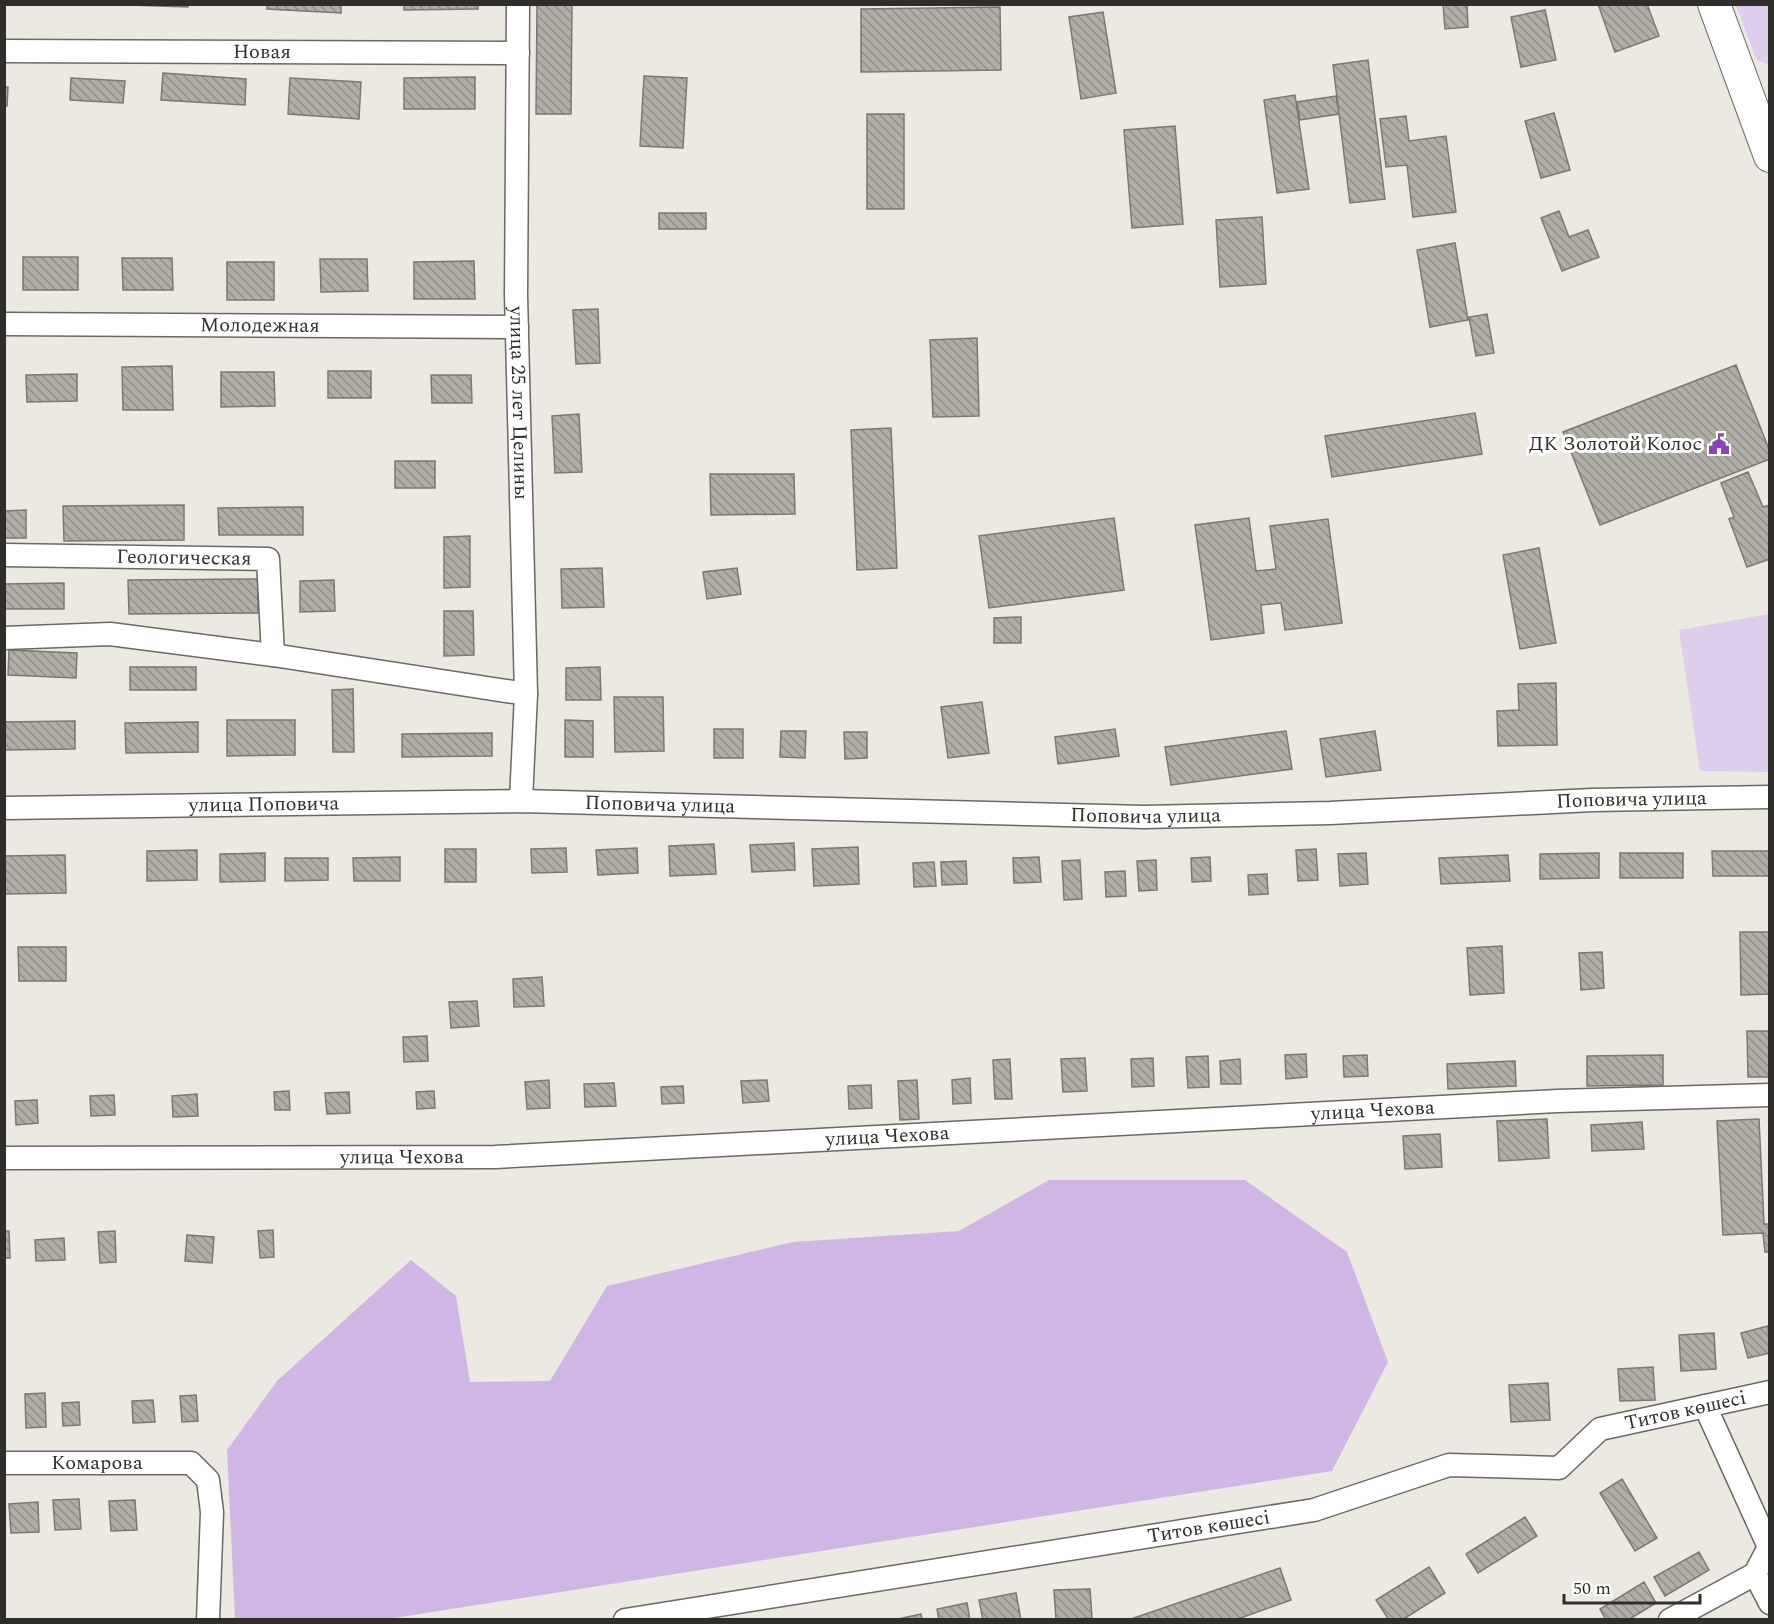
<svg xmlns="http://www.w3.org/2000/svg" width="1774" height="1624" font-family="Spectral,serif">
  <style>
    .green { fill: #decdec }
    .water { fill: #d1b6e5 }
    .building { fill: url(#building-back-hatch); stroke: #7a7871; stroke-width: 1.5 }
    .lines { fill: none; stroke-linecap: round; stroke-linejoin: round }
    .street-casing { stroke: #6a6862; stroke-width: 25 }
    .secondary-casing { stroke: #6a6862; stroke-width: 34 }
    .street { stroke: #fff; stroke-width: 22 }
    .secondary { stroke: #fff; stroke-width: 32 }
    .labels { text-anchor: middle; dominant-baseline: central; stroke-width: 6; stroke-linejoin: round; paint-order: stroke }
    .street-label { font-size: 20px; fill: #2f2e2b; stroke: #fff }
    .poi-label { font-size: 20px; fill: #2f2e2b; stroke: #fff; text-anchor: end }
  </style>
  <defs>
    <pattern id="building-back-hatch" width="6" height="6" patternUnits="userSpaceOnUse" patternTransform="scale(1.5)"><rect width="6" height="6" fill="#b0aea7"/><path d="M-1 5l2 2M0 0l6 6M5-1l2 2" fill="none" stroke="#908e88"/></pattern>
  </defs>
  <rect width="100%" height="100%" fill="#ebe9e2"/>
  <path class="green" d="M1736,5H1769V65L1756,59Z
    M1769,614V772L1700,771L1679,630Z"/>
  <path class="water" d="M1049,1180H1245L1347,1252L1388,1362L1332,1471L388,1619L235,1618L227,1450L277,1381L411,1260L456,1296L470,1382L550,1381L607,1286L793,1242L959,1231Z"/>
  <path class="building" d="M97,4H188V7Z
    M267,4H341V13L267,9Z
    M404,4H478V9L404,10Z
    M537,4H572L571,114H536Z
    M1443,4H1467L1468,27L1445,29Z
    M1598,4H1647L1659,36L1615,52Z
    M1000,7L1001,70L861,72V9Z
    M1545,10L1556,60L1521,67L1511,17Z
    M1103,12L1116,93L1081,99L1069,17Z
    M1368,60L1385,199L1350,203L1333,65Z
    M163,73L246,79L245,105L161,100Z
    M644,76L687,78L683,148L640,146Z
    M475,77V109H404V78Z
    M71,78L125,81L123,103L70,100Z
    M290,78L361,82L359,119L288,114Z
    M4,87H8L7,106H4Z
    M1295,95L1309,189L1277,193L1264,100Z
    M1336,96L1339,114L1300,120L1297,102Z
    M1554,113L1570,170L1541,178L1525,121Z
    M867,114H904V209H867Z
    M1406,116L1409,141L1446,136L1456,212L1413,217L1407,165L1386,167L1380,119Z
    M1175,126L1183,224L1132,228L1124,130Z
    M1559,211L1569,237L1588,230L1599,257L1562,271L1541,218Z
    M659,213H706V229H659Z
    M1262,217L1266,284L1220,287L1216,220Z
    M1455,243L1468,320L1430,327L1417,250Z
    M23,257H78V290H23Z
    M122,258H172L173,290H123Z
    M320,259H367L368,291L321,292Z
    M474,261L475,299H414V262Z
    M227,262H274V300H227Z
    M598,309L600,363L576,364L573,310Z
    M1487,314L1494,353L1476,356L1469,317Z
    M977,338L979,416L933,417L930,340Z
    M1736,365L1770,452V459L1600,525L1563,432Z
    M172,366L173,410H123L122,367Z
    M328,371H371V398H328Z
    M221,372H274L275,406L221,407Z
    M77,374V401L27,402L26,375Z
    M431,375H471L472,403H432Z
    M1475,413L1482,454L1332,477L1325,436Z
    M579,414L582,472L555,473L552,416Z
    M891,428L897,568L857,570L851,430Z
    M395,461H435V488H395Z
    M1748,472L1763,507L1770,505V559L1747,567L1729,519L1734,517L1721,483Z
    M710,474H794L795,514L711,515Z
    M184,505V540L64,541L63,506Z
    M303,507V535H219L218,508Z
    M26,510V538H4V511Z
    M1114,518L1124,590L989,608L979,536Z
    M1249,518L1256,571L1276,569L1270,526L1328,519L1342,623L1285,630L1281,603L1261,605L1264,633L1211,640L1195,525Z
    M470,536V587L444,588V537Z
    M1539,548L1556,643L1520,649L1503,555Z
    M602,568L604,607L562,608L561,569Z
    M737,568L741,594L707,599L703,572Z
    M258,579V613L129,614L128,580Z
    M334,580L335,611L300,612V581Z
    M64,583V609H4V584Z
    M444,611H473L474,655L444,656Z
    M1021,617V643H994V618Z
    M9,650L77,653L76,678L8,675Z
    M130,667H196V690H130Z
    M600,667L601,700H566V668Z
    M1556,683L1557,745L1498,746L1497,711L1519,710L1518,684Z
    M353,689L354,752H333L332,690Z
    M614,697H663L664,751L615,752Z
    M982,702L989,753L948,758L941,707Z
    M227,720H295V755L227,756Z
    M565,720L593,721V757H565Z
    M75,721V749L4,750V722Z
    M198,722V752L126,753L125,723Z
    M714,729H743V758H714Z
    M1115,729L1119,756L1058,764L1055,737Z
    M781,731H806L805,758L780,757Z
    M1286,731L1292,769L1171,785L1165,747Z
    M1375,731L1381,770L1326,777L1320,739Z
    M844,732H867V758L845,759Z
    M492,733V756L402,757V734Z
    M794,843L795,870L752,872L750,845Z
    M714,844L716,874L670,876L669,846Z
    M858,847L859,884L814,886L812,849Z
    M566,848L567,872L532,873L531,849Z
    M637,848L638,873L598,875L596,850Z
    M445,849H476V882H445Z
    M1316,849L1318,880L1298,881L1296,850Z
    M197,850V880L147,881V851Z
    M1712,851H1769V876H1713Z
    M265,853V881L220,882V854Z
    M1366,853L1368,884L1340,886L1338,854Z
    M1599,853V878L1540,879V854Z
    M1620,853H1683V878H1620Z
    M65,855L66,893L4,894V856Z
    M1508,855L1510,881L1441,884L1439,858Z
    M400,857V881H354L353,858Z
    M1039,857L1041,882L1014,883L1013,858Z
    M1210,857L1211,881L1192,882L1191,858Z
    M285,858H328V880L285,881Z
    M1080,860L1082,899L1064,900L1062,861Z
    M1156,860L1157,890L1139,891L1137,861Z
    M966,861L967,884L942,885L941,862Z
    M934,862L936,886L914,887L913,863Z
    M1125,871L1126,896L1106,897L1105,872Z
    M1267,874L1268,894L1249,895L1248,875Z
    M1740,932H1770V994L1741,995Z
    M1502,946L1504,993L1470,995L1467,948Z
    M18,947H66V981H19Z
    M1602,952L1604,988L1581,990L1579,953Z
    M542,977L544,1006L514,1007L513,979Z
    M477,1001L479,1026L451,1028L449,1002Z
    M1747,1031H1769L1770,1077H1748Z
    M427,1036L428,1061L404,1062L403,1037Z
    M1306,1054L1307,1077L1286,1079L1285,1055Z
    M1367,1055L1368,1076L1344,1077L1343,1056Z
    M1663,1055V1085L1587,1086V1056Z
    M1208,1056L1209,1087L1188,1088L1186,1057Z
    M1085,1058L1087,1091L1063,1092L1061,1059Z
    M1153,1058L1154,1086L1132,1087L1131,1059Z
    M1010,1059L1012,1099H995L993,1060Z
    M1240,1059L1241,1084H1221L1220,1061Z
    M1515,1061L1516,1086L1448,1089L1447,1064Z
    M970,1078L971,1103L953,1104L952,1080Z
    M549,1080L550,1108L527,1109L525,1082Z
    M767,1080L769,1101L743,1103L741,1081Z
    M917,1080L919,1119L900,1120L898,1081Z
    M614,1083L616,1106L585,1107L584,1084Z
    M871,1085L872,1108L849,1109L848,1086Z
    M683,1086L684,1103L662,1104L661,1087Z
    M289,1091L290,1110H275L274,1092Z
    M434,1091L435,1108L417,1109L416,1092Z
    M349,1092L350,1113L327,1114L325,1093Z
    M197,1094L198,1116L173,1117L172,1096Z
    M114,1095L115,1115L91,1116L90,1096Z
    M37,1100L38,1123L16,1125L15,1101Z
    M1547,1119L1549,1158L1499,1161L1497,1121Z
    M1759,1119L1764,1224H1770V1252H1765L1763,1233L1723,1235L1717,1121Z
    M1642,1122L1644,1149L1592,1151L1591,1125Z
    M1440,1134L1442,1167L1405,1169L1403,1136Z
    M273,1230L274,1257L260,1258L258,1231Z
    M4,1231H9L10,1258H4Z
    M115,1231L116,1262L100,1263L98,1232Z
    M187,1235L214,1237L212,1263L185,1261Z
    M64,1238L65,1260L36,1261L35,1240Z
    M1768,1326L1770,1353L1748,1358L1741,1333Z
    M1714,1333L1716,1369L1681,1371L1679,1335Z
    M1653,1367L1655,1400L1620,1401L1618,1369Z
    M1548,1383L1550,1420L1511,1422L1509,1385Z
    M45,1393L46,1427L26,1428L25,1394Z
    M196,1395L198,1421L182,1422L180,1396Z
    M153,1400L155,1422L133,1423L132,1401Z
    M79,1402L80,1425L63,1426L62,1403Z
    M1622,1479L1657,1538L1635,1551L1600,1493Z
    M79,1499L81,1529L55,1530L53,1500Z
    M135,1500L137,1530L111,1531L109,1501Z
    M38,1502L39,1532L11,1533L9,1504Z
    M1525,1517L1537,1536L1478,1573L1466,1554Z
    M1699,1552L1709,1570L1665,1596L1654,1577Z
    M1429,1567L1445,1593L1402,1620H1389L1376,1600Z
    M1280,1568L1291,1600L1235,1620H1128Z
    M1644,1582L1656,1603L1628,1620H1606L1600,1609Z
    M1090,1589L1092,1618L1056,1620L1054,1590Z
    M1016,1593L1021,1620H983L979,1600Z
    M967,1603L970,1620H939L937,1609Z
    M921,1614L922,1620H894Z"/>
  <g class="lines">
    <defs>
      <g id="street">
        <path id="s1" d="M518,4L516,295L526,694L521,801"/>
        <path id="s2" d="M4,51L518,53"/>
        <path id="s3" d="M4,324L517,327"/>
        <path id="s4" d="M4,555L268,559L273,655"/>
        <path d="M4,638L110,634L273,655L526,694"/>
        <path id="s5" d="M4,808L521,801L1144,817L1330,813L1592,800L1770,797"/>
        <path id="s6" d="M4,1158L495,1157L1557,1101L1770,1095"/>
        <path d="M1705,1406L1769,1547L1755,1574L1770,1603"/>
        <path id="s7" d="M4,1463H191L208,1480L212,1512L208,1620"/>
        <path id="s8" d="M625,1620L1314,1510L1449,1465L1559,1468L1600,1429L1770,1392"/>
        <path d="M1670,1620L1755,1574"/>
      </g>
      <path id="secondary" d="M1714,4L1770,156"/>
    </defs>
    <use href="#street" class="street-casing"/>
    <use href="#secondary" class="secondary-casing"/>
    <use href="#street" class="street"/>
    <use href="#secondary" class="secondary"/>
  </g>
  <defs>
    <symbol id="civic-bare" viewBox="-9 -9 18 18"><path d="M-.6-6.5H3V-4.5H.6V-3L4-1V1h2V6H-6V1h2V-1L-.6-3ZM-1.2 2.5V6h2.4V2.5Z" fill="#8c43b6" stroke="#fff" stroke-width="2.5" paint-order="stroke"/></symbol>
  </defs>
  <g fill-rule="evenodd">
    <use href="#civic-bare" x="1704" y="429" width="30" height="30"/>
  </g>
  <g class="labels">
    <g class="street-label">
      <text stroke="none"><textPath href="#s2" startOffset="258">Новая</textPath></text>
      <text stroke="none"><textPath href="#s3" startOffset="256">Молодежная</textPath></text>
      <text stroke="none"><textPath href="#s1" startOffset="399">улица 25 лет Целины</textPath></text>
      <text stroke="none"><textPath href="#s4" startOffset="180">Геологическая</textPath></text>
      <text stroke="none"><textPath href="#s5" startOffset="1628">Поповича улица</textPath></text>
      <text stroke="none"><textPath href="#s5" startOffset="260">улица Поповича</textPath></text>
      <text stroke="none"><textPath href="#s5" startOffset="656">Поповича улица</textPath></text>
      <text stroke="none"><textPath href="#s5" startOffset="1142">Поповича улица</textPath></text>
      <text stroke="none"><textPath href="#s6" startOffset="1370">улица Чехова</textPath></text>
      <text stroke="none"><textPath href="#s6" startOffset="884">улица Чехова</textPath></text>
      <text stroke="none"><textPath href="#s6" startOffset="398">улица Чехова</textPath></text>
      <text stroke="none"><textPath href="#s8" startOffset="1094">Титов көшесі</textPath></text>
      <text stroke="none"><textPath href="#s7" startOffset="93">Комарова</textPath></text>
      <text stroke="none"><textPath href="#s8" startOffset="591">Титов көшесі</textPath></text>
    </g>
    <g class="poi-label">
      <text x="1702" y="444">ДК Золотой Колос</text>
    </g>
  </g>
  <rect width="1774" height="1624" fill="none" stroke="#2f2e2b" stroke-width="12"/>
  <path d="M1564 1594v9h136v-9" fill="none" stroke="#2f2e2b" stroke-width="3"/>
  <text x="1573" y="1594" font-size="18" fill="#2f2e2b" stroke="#ffffff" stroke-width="4.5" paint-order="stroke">50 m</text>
</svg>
